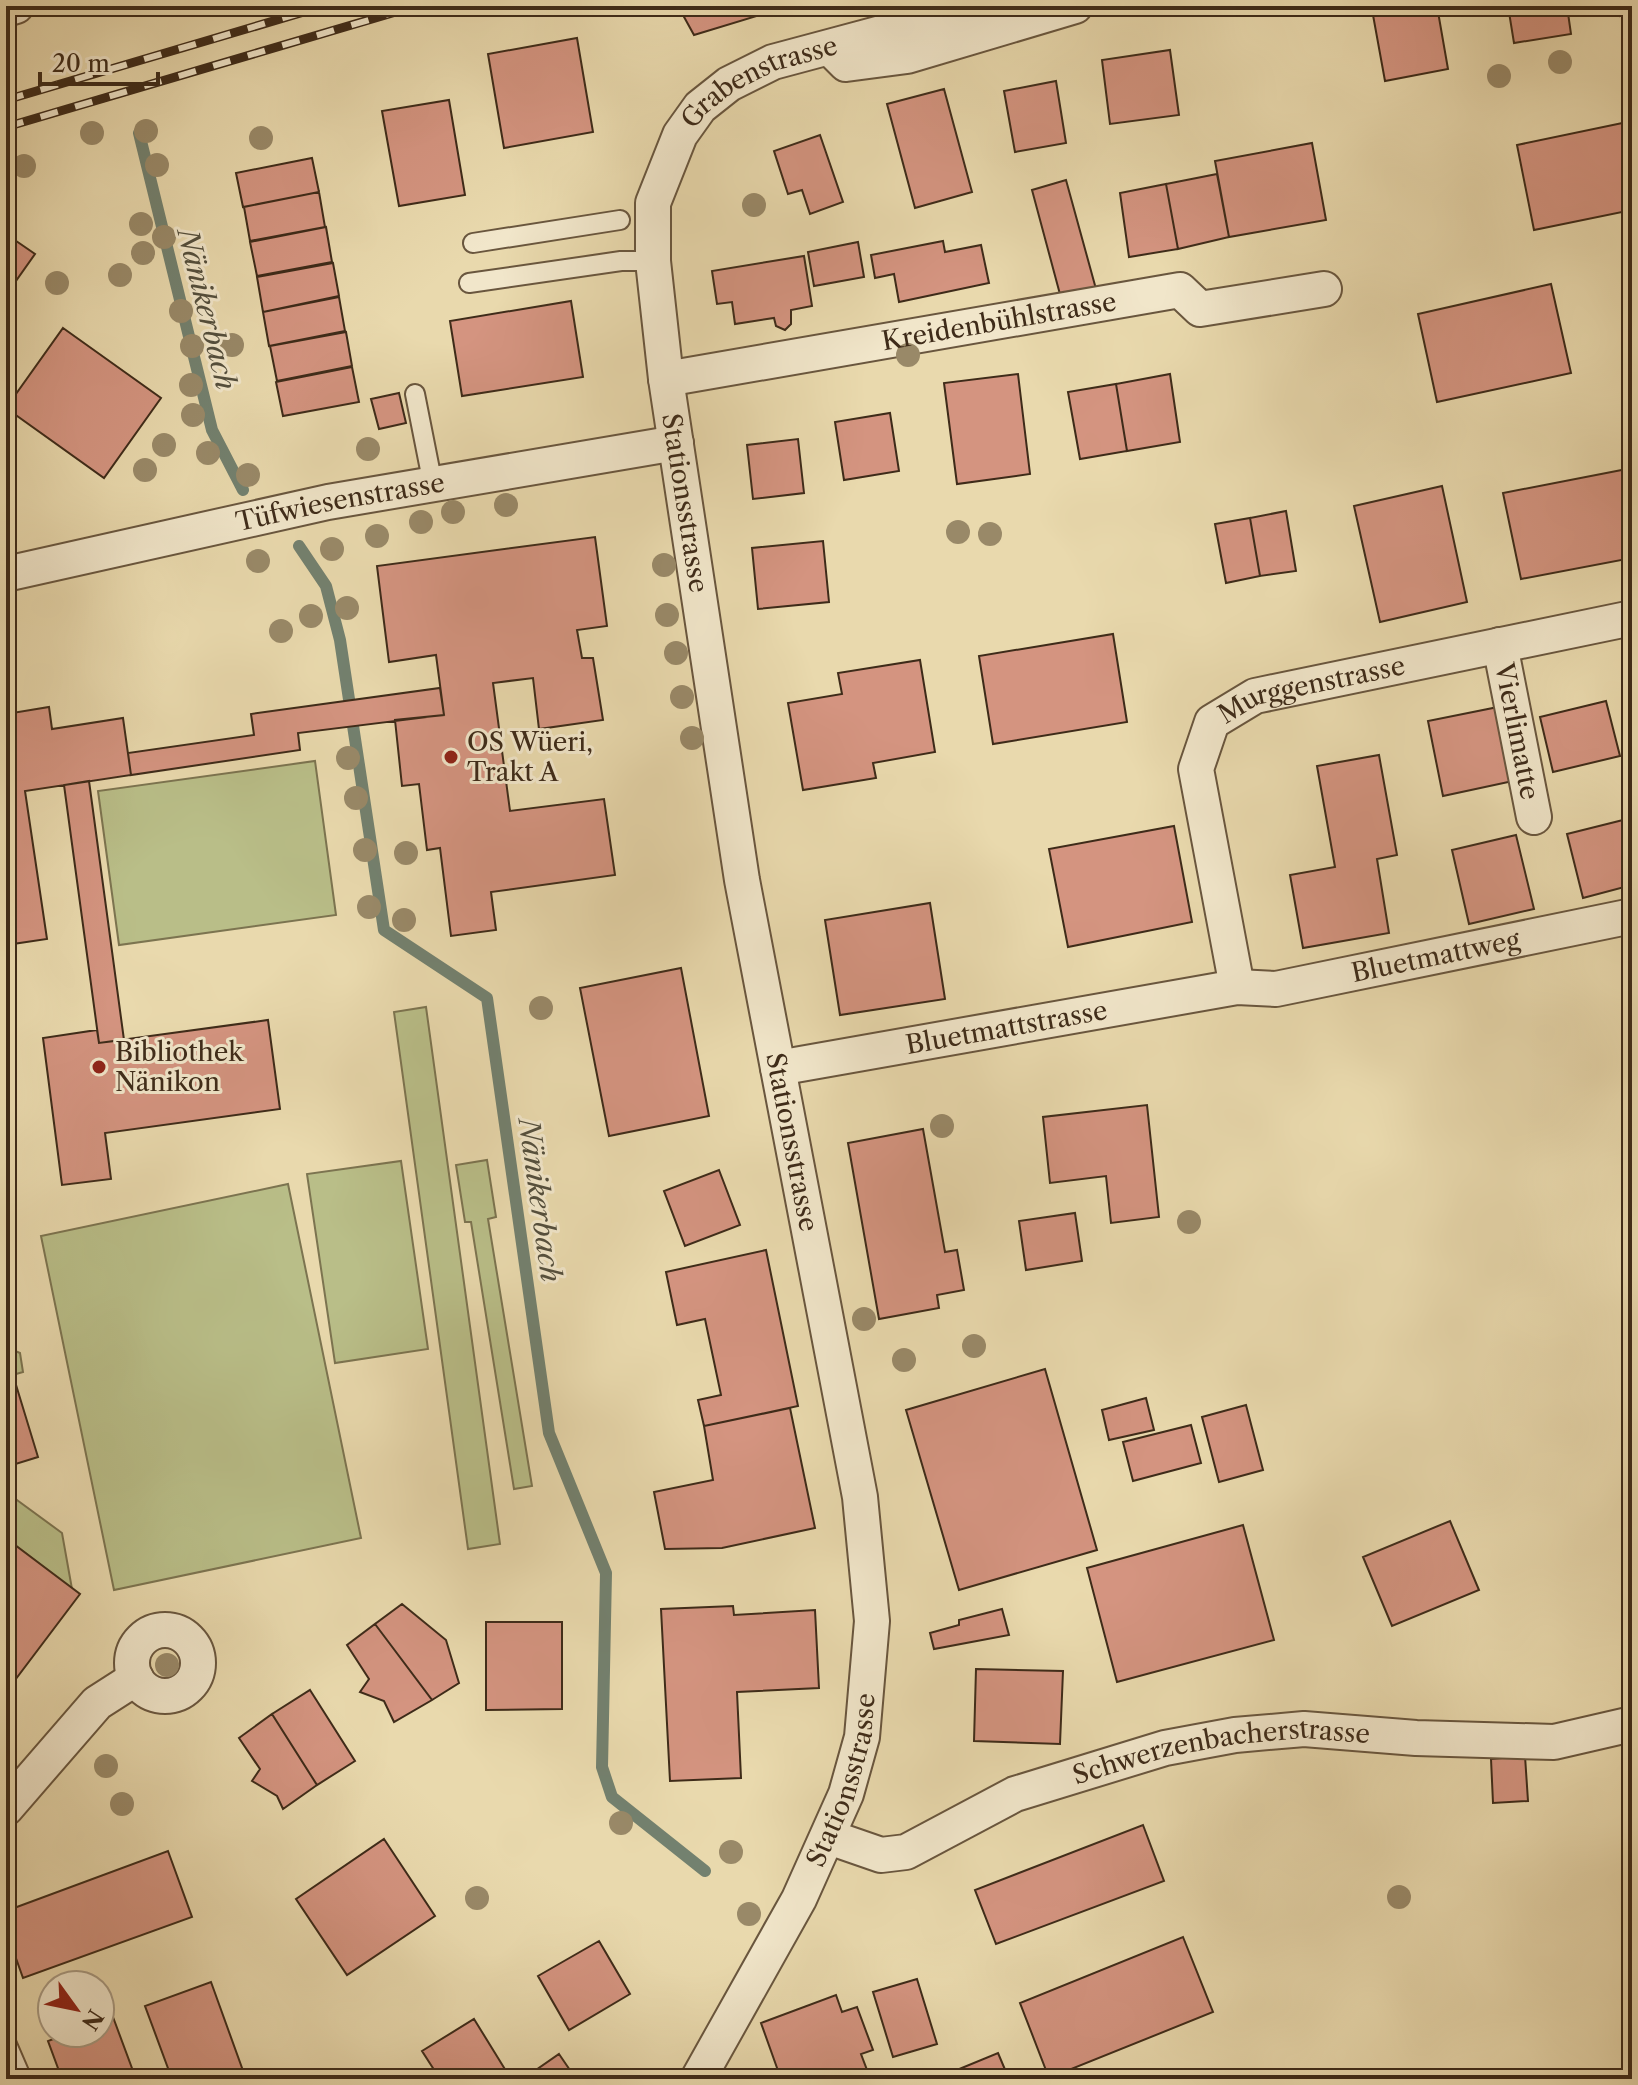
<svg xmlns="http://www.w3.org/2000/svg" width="1638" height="2085" font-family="'Libre Caslon Text',serif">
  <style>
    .green { fill: #b9be88; stroke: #7c7450; stroke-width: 2 }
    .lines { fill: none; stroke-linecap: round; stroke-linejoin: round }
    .stream { stroke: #73816f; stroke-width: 12 }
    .building { fill: #d49480; stroke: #3e2b19; stroke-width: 2 }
    .service-casing { stroke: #69563e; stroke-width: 22 }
    .minor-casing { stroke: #69563e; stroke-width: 38 }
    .service { stroke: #f1e6ca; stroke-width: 18 }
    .minor { stroke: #f1e6ca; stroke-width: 34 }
    .rail-casing { stroke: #3e2b19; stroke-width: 9 }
    .rail { stroke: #f1e6ca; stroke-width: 6; stroke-dasharray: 18; stroke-linecap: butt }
    .tree { fill: #998968 }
    .poi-dot { fill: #8f2418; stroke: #f1e6ca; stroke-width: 3 }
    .labels { text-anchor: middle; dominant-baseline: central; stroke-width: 6; stroke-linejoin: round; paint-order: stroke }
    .street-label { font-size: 26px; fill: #3e2b19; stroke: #f1e6ca }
    .poi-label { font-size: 26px; fill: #3e2b19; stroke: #f1e6ca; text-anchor: start }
    .water-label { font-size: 28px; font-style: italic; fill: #544f3d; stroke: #f1e6ca }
  </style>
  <rect width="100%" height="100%" fill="#e9d9ad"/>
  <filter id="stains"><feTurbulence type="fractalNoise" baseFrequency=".0025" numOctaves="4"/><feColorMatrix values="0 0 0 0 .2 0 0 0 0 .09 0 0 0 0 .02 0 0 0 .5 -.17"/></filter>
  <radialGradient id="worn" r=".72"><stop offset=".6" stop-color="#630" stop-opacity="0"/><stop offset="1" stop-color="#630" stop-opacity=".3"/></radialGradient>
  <path class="green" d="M315,761L336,915L119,945L98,791Z
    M426,1007L500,1544L468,1549L394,1012Z
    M487,1160L496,1217L488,1219L532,1486L514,1489L471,1222H465L456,1165Z
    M401,1161L428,1349L335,1363L307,1174Z
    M288,1184L361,1538L114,1590L41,1236Z
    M6,1347L20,1353L23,1372L6,1377Z
    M6,1492L62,1533L72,1589L11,1542L6,1548Z"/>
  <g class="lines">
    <path class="stream" d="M139,133L212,430L243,490
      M299,546L326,586L340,640L384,930L487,998L549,1433L606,1573L602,1767L612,1797L705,1871"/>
  </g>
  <path class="building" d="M678,6H782L783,8L694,35Z
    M1420,6H1437L1448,69L1385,81L1373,15Z
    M1508,6H1567L1571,34L1514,43Z
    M1618,6H1632V13L1620,16Z
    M577,38L593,132L504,148L488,54Z
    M1170,50L1179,115L1110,124L1102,60Z
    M1056,81L1066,143L1015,152L1004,91Z
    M944,89L972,192L915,208L887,104Z
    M449,100L465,195L399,206L382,111Z
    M1632,121V210L1534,230L1517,145Z
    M820,135L843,202L810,214L802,190L788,194L774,151Z
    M1312,143L1326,220L1229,237L1215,161Z
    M312,158L319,192L243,207L236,173Z
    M1217,174L1229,237L1178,249L1166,184Z
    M1066,180L1096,289L1061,298L1032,190Z
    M1166,184L1178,249L1129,257L1120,193Z
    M319,192L325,227L250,241L244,207Z
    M326,227L332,262L257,276L250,242Z
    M6,234L35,254L6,295Z
    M943,241L945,252L981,245L989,283L899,302L894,274L875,278L871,255Z
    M858,242L864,277L814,286L808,252Z
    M804,256L812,306L791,310V324L785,330L776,326L774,318L735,324L732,302L717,304L712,271Z
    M333,263L339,296L263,312L257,277Z
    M1551,284L1571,373L1437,402L1418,314Z
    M339,297L345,331L269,346L263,312Z
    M571,301L583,377L462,396L450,321Z
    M63,328L161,398L104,478L6,408Z
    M346,332L352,366L277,381L270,346Z
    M352,367L359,402L283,416L276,382Z
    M1018,374L1030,474L957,484L944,383Z
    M1170,374L1180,442L1127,451L1116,384Z
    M1116,384L1127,451L1080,459L1068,392Z
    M399,393L406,423L379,429L371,399Z
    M890,413L899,471L844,480L835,422Z
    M798,439L804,493L753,499L747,445Z
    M1632,468V558L1521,579L1503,493Z
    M1442,486L1467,602L1380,622L1354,506Z
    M1286,511L1296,571L1260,576L1250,518Z
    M1250,518L1260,576L1226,583L1215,524Z
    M595,537L607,626L577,630L582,658H593L603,720L539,729L533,678L493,683L510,811L604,799L615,875L491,892L496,930L451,936L440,848L427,850L419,784L402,786L395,720L444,715L436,655L389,662L377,566Z
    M823,541L829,602L758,609L752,548Z
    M1113,634L1127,722L993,744L979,656Z
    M920,660L935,752L873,763L876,778L803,790L788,703L842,694L838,673Z
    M440,688L444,715L298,733L300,750L131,775L128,753L254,735L251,714Z
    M1606,701L1620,756L1553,772L1540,717Z
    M49,707L52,729L123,718L131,775L25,791L47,939L6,945V714Z
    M1498,707L1513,781L1443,796L1428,721Z
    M1379,755L1397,855L1377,859L1389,933L1303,948L1290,875L1335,867L1317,766Z
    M89,781L124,1040L99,1043L64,785Z
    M1627,819L1632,839V885L1583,898L1567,834Z
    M1174,826L1192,922L1068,947L1049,849Z
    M1516,835L1534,909L1469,924L1452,850Z
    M930,903L945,999L840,1015L825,920Z
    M681,968L709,1116L609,1136L580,988Z
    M268,1020L280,1109L105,1133L111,1179L62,1185L43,1038L97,1030L99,1043Z
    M1147,1105L1159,1217L1111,1223L1106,1176L1050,1183L1043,1117Z
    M923,1129L945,1252L957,1250L964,1290L937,1295L939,1308L879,1319L848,1143Z
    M719,1170L740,1225L685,1246L664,1191Z
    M1075,1213L1082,1261L1026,1270L1019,1221Z
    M766,1250L798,1406L704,1426L698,1400L721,1395L705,1319L677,1325L666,1272Z
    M1045,1369L1097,1550L959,1590L906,1410Z
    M13,1375L38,1457L6,1467V1377Z
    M1146,1398L1154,1430L1109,1440L1102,1410Z
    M1246,1405L1263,1470L1219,1482L1202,1417Z
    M790,1408L815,1528L722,1548L665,1549L654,1492L713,1480L704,1426Z
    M1191,1425L1201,1463L1133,1481L1123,1442Z
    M1450,1521L1479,1590L1392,1626L1363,1557Z
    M1243,1525L1274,1640L1117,1682L1087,1568Z
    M11,1542L80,1594L6,1692V1548Z
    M402,1604L446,1640L459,1683L432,1700L375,1624Z
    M733,1606L734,1615L815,1610L819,1688L737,1692L741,1778L670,1781L661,1609Z
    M1002,1609L1009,1635L934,1649L930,1633L959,1625V1620Z
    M486,1622H562V1709L486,1710Z
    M375,1624L432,1700L394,1722L384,1701L360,1692L369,1679L347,1645Z
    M976,1669L1063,1671L1060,1744L974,1741Z
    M310,1690L355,1761L317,1785L272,1714Z
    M272,1714L317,1785L283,1809L277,1796L252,1781L260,1769L239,1738Z
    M1525,1756L1528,1801L1493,1803L1491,1759Z
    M1143,1825L1164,1881L996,1944L975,1890Z
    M384,1839L435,1916L347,1975L296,1899Z
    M168,1851L192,1917L23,1978L6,1930V1911Z
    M1183,1937L1213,2012L1049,2078L1020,2003Z
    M599,1941L630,1994L569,2030L538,1976Z
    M917,1979L937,2044L893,2057L873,1992Z
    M211,1982L246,2079H172L145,2006Z
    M836,1995L842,2012L857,2007L873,2050L861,2054L867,2070L843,2079H781L761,2023Z
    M113,2017L136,2079H62L48,2041L69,2033H100V2021Z
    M474,2019L511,2079H440L422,2051Z
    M998,2053L1009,2079H935Z
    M559,2054L576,2079H523Z"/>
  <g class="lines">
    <defs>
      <path id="service" d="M473,243L620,220
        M469,283L621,261H653
        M415,394L433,485
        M6,2042L22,2079"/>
      <g id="minor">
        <path d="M6,9L16,6"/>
        <path d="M830,48L846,64L907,56L1075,6"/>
        <path id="s1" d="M666,379L1180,290L1200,309L1324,289"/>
        <path id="s2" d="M6,574L328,502L676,443"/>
        <path id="s3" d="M1500,645L1534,817"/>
        <path id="s4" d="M1237,987L1196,769L1212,722L1255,696L1632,618"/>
        <path id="s5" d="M778,1068L1237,987L1276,989L1632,916"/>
        <circle cx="165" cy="1663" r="33"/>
        <path d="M6,1808L97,1703L136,1678"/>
        <path id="s6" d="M829,1837L881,1855L906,1852L1015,1794L1165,1748L1235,1735L1304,1729L1416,1738L1554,1742L1632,1724"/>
        <path id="s7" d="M698,2079L799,1899L846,1794L862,1737L872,1621L860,1497L742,880L666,379L653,261V203L680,135L700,107L729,84L773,62L982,6"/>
      </g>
    </defs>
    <use href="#service" class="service-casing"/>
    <use href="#minor" class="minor-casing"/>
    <use href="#service" class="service"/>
    <use href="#minor" class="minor"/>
    <defs>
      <path id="rail" d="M6,100L324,6
        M6,127L416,6"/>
    </defs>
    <use href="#rail" class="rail-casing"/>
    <use href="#rail" class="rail"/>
  </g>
  <g class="tree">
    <circle cx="1560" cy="62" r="12"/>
    <circle cx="1499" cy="76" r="12"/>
    <circle cx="146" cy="131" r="12"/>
    <circle cx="92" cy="133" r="12"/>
    <circle cx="261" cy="138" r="12"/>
    <circle cx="157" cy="165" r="12"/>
    <circle cx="24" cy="166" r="12"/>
    <circle cx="754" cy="205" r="12"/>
    <circle cx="141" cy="224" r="12"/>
    <circle cx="164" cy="237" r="12"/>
    <circle cx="143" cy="253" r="12"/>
    <circle cx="120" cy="275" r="12"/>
    <circle cx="57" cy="283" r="12"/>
    <circle cx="181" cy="311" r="12"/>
    <circle cx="232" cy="345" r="12"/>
    <circle cx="192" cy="346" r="12"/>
    <circle cx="908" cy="355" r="12"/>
    <circle cx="191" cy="385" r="12"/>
    <circle cx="193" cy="415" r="12"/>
    <circle cx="164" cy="445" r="12"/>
    <circle cx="368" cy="449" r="12"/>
    <circle cx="208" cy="453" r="12"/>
    <circle cx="145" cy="470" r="12"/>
    <circle cx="248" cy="475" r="12"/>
    <circle cx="506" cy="505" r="12"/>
    <circle cx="453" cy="512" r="12"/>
    <circle cx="421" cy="522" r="12"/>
    <circle cx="958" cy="532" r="12"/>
    <circle cx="990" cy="534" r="12"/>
    <circle cx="377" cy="536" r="12"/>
    <circle cx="332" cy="549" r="12"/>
    <circle cx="258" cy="561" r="12"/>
    <circle cx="664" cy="565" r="12"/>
    <circle cx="347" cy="608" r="12"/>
    <circle cx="667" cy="615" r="12"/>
    <circle cx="311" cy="616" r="12"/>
    <circle cx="281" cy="631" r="12"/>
    <circle cx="676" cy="653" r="12"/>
    <circle cx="682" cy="697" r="12"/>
    <circle cx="692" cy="738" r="12"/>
    <circle cx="348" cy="758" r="12"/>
    <circle cx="356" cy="798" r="12"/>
    <circle cx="365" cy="850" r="12"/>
    <circle cx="406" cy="853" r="12"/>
    <circle cx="369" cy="907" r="12"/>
    <circle cx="404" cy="920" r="12"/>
    <circle cx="541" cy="1008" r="12"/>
    <circle cx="942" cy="1126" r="12"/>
    <circle cx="1189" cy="1222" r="12"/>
    <circle cx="864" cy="1319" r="12"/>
    <circle cx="974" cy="1346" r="12"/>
    <circle cx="904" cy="1360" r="12"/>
    <circle cx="167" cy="1665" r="12"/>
    <circle cx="106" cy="1766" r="12"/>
    <circle cx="122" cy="1804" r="12"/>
    <circle cx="621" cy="1823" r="12"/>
    <circle cx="731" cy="1852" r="12"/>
    <circle cx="1399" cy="1897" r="12"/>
    <circle cx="477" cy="1898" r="12"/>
    <circle cx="749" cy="1914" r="12"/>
  </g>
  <g class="poi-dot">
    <circle cx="451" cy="757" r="8"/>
    <circle cx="99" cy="1067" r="8"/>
  </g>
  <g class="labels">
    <g class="street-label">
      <text stroke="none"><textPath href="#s7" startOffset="2106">Grabenstrasse</textPath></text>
      <text stroke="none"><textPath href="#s1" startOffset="338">Kreidenbühlstrasse</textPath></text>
      <text stroke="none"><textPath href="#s2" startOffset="342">Tüfwiesenstrasse</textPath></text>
      <text transform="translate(685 503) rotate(81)">Stationsstrasse</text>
      <text stroke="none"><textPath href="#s4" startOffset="378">Murggenstrasse</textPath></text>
      <text stroke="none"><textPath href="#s3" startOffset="88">Vierlimatte</textPath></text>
      <text stroke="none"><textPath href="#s5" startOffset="668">Bluetmattweg</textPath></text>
      <text stroke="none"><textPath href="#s5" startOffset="232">Bluetmattstrasse</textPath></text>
      <text transform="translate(792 1142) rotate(79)">Stationsstrasse</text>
      <text stroke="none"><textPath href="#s6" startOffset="416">Schwerzenbacherstrasse</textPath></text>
      <text stroke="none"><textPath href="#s7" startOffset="334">Stationsstrasse</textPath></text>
    </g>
    <g class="poi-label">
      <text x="467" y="742">OS Wüeri,<tspan x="467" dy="30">Trakt A</tspan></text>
      <text x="115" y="1052">Bibliothek<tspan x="115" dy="30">Nänikon</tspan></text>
    </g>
    <g class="water-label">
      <text transform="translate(207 309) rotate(76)">Nänikerbach</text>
      <text transform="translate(540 1200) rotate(82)">Nänikerbach</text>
    </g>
  </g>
  <rect width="1638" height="2085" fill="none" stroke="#e9d9ad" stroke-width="32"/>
  <rect x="8" y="8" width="1622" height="2069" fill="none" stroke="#3e2b19" stroke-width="4"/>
  <rect x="16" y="16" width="1606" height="2053" fill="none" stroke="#3e2b19" stroke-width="2"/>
  <g transform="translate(76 2009) rotate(123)"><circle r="38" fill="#f1e6ca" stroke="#a99b83" stroke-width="2"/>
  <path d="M0-6L14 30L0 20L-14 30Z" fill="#8f2418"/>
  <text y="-12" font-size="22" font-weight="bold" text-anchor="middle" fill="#3e2b19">N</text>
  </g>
  <path d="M40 72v12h118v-12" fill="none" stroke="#3e2b19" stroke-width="4"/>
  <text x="52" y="72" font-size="24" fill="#3e2b19" stroke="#f1e6ca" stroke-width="6" paint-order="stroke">20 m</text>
  <rect width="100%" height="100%" filter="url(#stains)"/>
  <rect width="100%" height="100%" fill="url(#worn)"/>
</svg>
